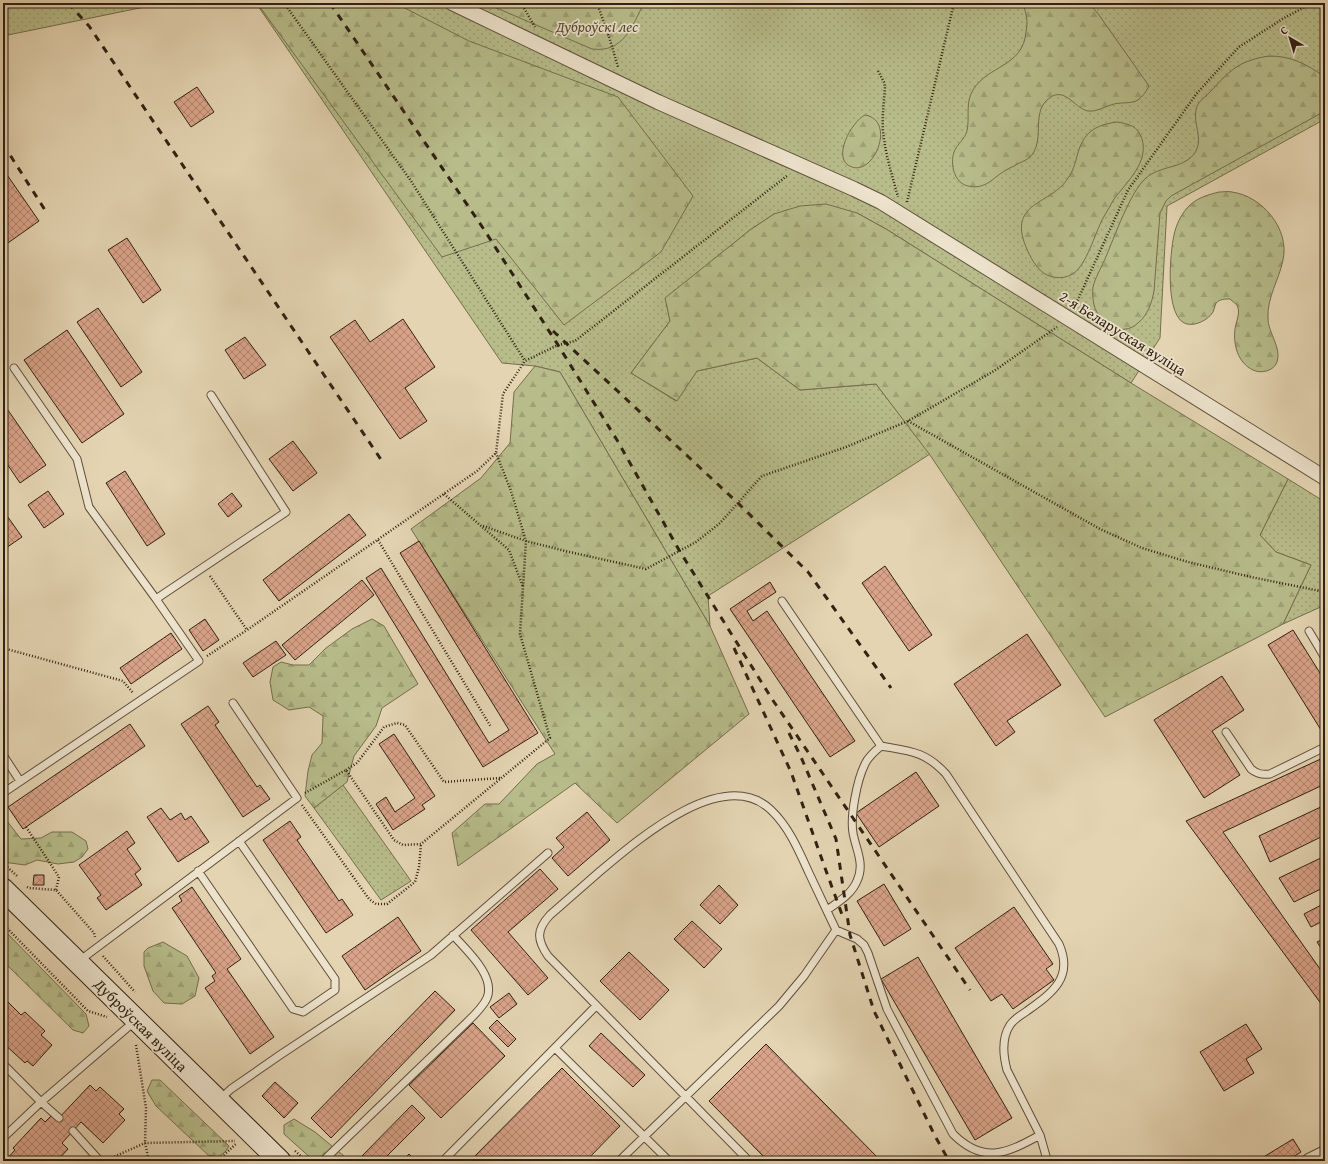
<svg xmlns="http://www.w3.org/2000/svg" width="1328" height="1164" font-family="'Gentium Book Plus',serif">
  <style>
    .grass { fill: url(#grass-dots); stroke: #746e4e }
    .forest { fill: url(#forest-firs); stroke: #746e4e }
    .building { fill: url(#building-cross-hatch); stroke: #312112 }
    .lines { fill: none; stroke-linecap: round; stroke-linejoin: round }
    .service-casing { stroke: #5e4e3a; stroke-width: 9 }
    .minor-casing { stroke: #5e4e3a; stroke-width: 16 }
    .secondary-casing { stroke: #312112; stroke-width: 23 }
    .path { stroke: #312112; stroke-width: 2.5; stroke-dasharray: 1 2; stroke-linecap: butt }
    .service { stroke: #ede3cd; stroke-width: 7 }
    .minor { stroke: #ede3cd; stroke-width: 14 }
    .secondary { stroke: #ede3cd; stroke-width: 21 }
    .rail { stroke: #312112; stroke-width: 3; stroke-dasharray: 7 7; stroke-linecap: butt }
    .labels { text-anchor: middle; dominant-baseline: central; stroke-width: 3.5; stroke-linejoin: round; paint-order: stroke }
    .park-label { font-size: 15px; font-style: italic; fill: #524830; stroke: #ede3cd }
    .street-label { font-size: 15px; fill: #312112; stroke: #ede3cd }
  </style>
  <defs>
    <pattern id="grass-dots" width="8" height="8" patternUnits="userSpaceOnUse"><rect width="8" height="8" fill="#b7bc8a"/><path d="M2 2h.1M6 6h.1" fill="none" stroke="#9ea176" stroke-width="1.8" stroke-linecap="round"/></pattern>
    <pattern id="forest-firs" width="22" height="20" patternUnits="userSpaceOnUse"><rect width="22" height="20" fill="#b7bc8a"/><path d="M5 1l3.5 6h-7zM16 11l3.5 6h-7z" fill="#9ea176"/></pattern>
    <pattern id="building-cross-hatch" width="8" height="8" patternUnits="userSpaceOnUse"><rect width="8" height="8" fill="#d9a389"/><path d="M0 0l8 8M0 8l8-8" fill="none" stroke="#b1846f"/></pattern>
  </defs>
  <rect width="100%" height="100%" fill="#e4d4b2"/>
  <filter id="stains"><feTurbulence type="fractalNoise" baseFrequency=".005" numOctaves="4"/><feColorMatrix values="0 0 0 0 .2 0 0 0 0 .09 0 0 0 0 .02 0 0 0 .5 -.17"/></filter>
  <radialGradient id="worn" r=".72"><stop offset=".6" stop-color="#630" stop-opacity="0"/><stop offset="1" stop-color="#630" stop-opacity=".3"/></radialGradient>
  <path class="grass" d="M3,3H164L3,36Z
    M256,3H1325V119L1167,206L1160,338L1131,383L886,229L857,213L774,214L750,230L666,298L670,321L631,373L676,401L697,371L757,358L800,390L876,384L930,454L708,596L710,626L560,372L535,366L502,363Z
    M1288,479L1325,502V605L1283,624L1311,565L1276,552L1260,535Z
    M343,785L411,881L381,900L314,808Z"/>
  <path class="forest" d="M90,3H158L92,8Z
    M257,3H395L469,41L618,97L693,196L661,252L564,325L496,239L442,257Z
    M485,3H644C632,26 624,53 592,49Z
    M1022,3H1089L1099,15L1149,86C1146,92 1143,96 1138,100C1131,104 1122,102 1114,104C1106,106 1097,112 1088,111C1073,108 1064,83 1046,101C1032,115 1045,142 1030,157C1025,161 1019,163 1014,166C1007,169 1001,173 996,177C988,184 979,189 968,186C954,183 950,164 954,152C957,144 965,139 967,131C970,117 965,103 973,90C988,65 1023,67 1026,32C1028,22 1027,13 1022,3Z
    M1269,56C1292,56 1306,64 1325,77V111L1171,196L1166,201L1160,213L1154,291C1152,302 1148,315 1138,323C1122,338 1099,324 1094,305C1093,299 1092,293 1093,287C1095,278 1101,268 1105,259C1114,238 1130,192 1146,178C1160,165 1186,169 1196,151C1203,137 1193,124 1196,110C1197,102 1204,98 1209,93C1230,71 1237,61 1269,56Z
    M865,115C896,120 875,175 852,167C830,160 852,121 865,115Z
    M1117,122C1129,124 1138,126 1142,139C1149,162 1127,182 1114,199C1110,206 1106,213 1102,220C1095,234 1086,265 1074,273C1066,279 1054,279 1045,274C1036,268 1030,257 1026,247C1007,201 1052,205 1068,178C1073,171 1075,164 1077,156C1083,133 1094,125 1117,122Z
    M1219,192C1223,192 1228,191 1232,192C1262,196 1290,229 1283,260C1279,280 1267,297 1268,318C1268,333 1282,348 1277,362C1274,371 1261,374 1253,370C1238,363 1233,345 1235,329C1236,321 1241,313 1237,305C1235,303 1232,301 1230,299C1225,299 1220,299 1216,303C1215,306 1214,309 1213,312C1208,320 1196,326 1187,324C1164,319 1170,252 1174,235C1176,225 1181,215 1187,208C1196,198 1207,195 1219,192Z
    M826,204L857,213L886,229L1131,383L1288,479L1260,535L1276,552L1311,565L1283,624L1105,717L930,455L876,384L800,390L757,358L697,371L677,401L631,373L670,321L665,298L750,230L774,214L800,206Z
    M535,366L560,372L710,626L749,714L617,823L575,783L458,866L452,833L485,804H499L537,764L555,754L411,529L481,478L510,443L514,392Z
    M372,619L384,626L418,684L382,708L376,726L354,756L347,782L314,808L305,796L308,771L312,755L322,743L323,716L309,707L289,710L273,700L270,682L273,667L281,662L293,665H309L326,648L352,629Z
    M3,816L21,839L41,838L52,832H72L86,841L88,849L82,857L74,862L58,864L37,860L25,865L3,862Z
    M3,929L86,1014L89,1026L83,1033L73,1030L3,961Z
    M163,942L187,956L199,978L195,996L182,1004L164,1003L153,991L144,966V952L148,948Z
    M152,1080H160L229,1146L225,1152L218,1157L208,1155L156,1106L147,1091Z
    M294,1119L315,1132L350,1161H314L284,1134V1125Z"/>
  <path class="building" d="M197,87L214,112L191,127L174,102Z
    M3,169L39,221L5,245L3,242Z
    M127,238L161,290L143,303L108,250Z
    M98,308L142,372L121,387L77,322Z
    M403,319L435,367L405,388L427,421L400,439L330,337L355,320L370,342Z
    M67,330L124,414L82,443L24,360Z
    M245,337L266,365L244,379L225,350Z
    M3,403L46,465L20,483L3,458Z
    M293,441L317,473L293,491L269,459Z
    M125,471L165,534L147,546L106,483Z
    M48,491L64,514L44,528L28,505Z
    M232,493L242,506L228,517L218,504Z
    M5,513L22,537L3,550V515Z
    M349,514L366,535L279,601L263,580Z
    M419,541L538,733L483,767L366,578L381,568L489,743L509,730L400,553Z
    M885,566L932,635L909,651L862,583Z
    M362,580L374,595L295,660L282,645Z
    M770,582L776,592L747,611L753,621L767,611L855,741L830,757L730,609Z
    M205,619L219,640L203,651L189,630Z
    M1293,630L1325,681V727L1321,730L1268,645Z
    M171,633L182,649L131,684L120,668Z
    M1027,634L1061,685L1007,721L1015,732L996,746L954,684Z
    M276,641L286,655L253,677L243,663Z
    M1222,676L1244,710L1212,731L1240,775L1204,798L1154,720Z
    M208,706L219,722L215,725L257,787L260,785L270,799L243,817L181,724Z
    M130,724L145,746L23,829L8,807Z
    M394,734L435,796L422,805L425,809L393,830L376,804L386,797L395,812L415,798L379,744Z
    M1325,757V784L1223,832L1325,976V1009L1186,821Z
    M916,772L939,806L879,847L856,813Z
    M1325,805V835L1270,862L1259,836Z
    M161,808L170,820L181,813L185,820L191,816L209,842L178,862L147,817Z
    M587,812L610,840L568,876L552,858L564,847L556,838Z
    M290,821L301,837L297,840L339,901L342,899L353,915L326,933L263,840Z
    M127,831L135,843L127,849L141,869L135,874L142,885L106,910L97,898L101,895L79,865Z
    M1325,856V887L1294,902L1279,878Z
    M540,869L558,889L508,932L548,978L528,995L471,930Z
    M34,875H44V885H33Z
    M884,884L911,929L884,946L857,901Z
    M719,885L738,905L720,924L700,905Z
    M192,887L241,959L227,969L274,1037L250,1054L205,988L215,981L212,976L216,973L172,908L182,901L179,896Z
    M1325,903V920L1311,927L1304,914Z
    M1014,907L1053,964L1046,969L1054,980L1013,1009L1002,994L991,1001L955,948Z
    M398,917L421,951L365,990L342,956Z
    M692,921L722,949L704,968L674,939Z
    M1325,938V954L1317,942Z
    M629,952L669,990L640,1020L600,981Z
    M918,957L1012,1118L975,1140L881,979Z
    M435,991L455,1010L331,1138L311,1118Z
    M509,993L517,1004L499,1018L490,1007Z
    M3,997L21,1015L25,1012L45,1031L41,1035L52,1045L33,1066L27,1061L25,1063L3,1043Z
    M497,1020L516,1039L508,1047L489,1028Z
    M473,1023L505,1056L441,1118L409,1085Z
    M1246,1024L1262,1049L1246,1059L1254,1073L1224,1091L1200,1052Z
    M601,1033L645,1075L633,1087L589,1046Z
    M766,1044L881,1161H768L709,1101Z
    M562,1068L620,1126L586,1161H470Z
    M275,1082L298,1103L284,1118L262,1096Z
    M90,1085L96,1091L100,1087L124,1109L119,1114L125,1120L103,1143L81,1122L62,1143L68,1149L57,1161H5L15,1150L13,1148L41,1118L45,1122L52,1115L57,1120Z
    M412,1105L425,1118L382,1161H363L360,1158Z
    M1293,1139L1301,1152L1287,1161H1257Z
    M409,1154L416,1161H402Z"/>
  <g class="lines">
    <defs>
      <path id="service" d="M156,599L286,512L211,395
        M782,601L881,746C875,751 868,757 865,764C857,780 850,816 853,833C856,850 865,864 857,881C851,895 838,902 827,910
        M1309,631L1325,658
        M1226,732L1251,769C1257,774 1262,775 1270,774L1325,747
        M881,746C909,751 925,751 946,774L1059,944C1074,978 1052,993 1027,1011C1021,1015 1014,1019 1010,1025C1001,1039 1003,1055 1007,1070L1040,1135
        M3,755L20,781
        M3,793L199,661L156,599L89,507L77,459L14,368
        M198,871L293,1009L303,1012L335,990V979L239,841
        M79,961L297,798L233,703
        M555,1048L669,1161
        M3,1064L41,1102L135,1021
        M219,1100L231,1089L280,1055L431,955L548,853
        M73,1131L100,1161
        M3,1138L41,1102L59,1118
        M323,1161L463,1026C471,1018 482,1009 487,998C496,976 466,950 453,935
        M443,1161L596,1006
        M619,1161L779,1006L804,976L836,930L857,939L864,945L868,953L887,1009L953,1134C983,1164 1006,1154 1040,1135L1046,1156L1045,1161
        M749,1161L548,956C537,940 536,930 550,915C566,901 582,887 598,873C635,842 723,764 771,810C789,827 799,851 809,873C818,892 827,911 836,930"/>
      <path id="minor" d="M452,3L658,102L854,189L881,202L1325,478
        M1309,1161L1325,1153"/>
      <path id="secondary" d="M3,889L280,1161"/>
    </defs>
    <use href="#service" class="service-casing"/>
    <use href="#minor" class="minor-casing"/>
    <use href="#secondary" class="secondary-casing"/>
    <path class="path" d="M284,3L411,181L525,361
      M521,3L535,27
      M597,3L610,40L618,67
      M878,71L884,82L885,87C884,102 882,116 883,131C885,153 892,175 898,197
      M907,202L954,3
      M1075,306L1128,190L1197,93L1239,47L1284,18L1301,9L1315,3
      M908,421L1100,529L1142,548L1188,562L1251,577L1325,592
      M444,494L509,550L523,587
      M483,526L526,541L565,551L646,569L696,542L720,523L762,476L846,447L908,421L994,371L1057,327
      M378,540L491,727
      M210,576L247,630L477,471L496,453L503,394L525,361L558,345L575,341L788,175
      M3,648L123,681L133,693
      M207,656L247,630
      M346,770L357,763L384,727L397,723L405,725L444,782L500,778
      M305,793L346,770L394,840L403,845L421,844L550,738L520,634L526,541L511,491L496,453
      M302,805L369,899L376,904H387L415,882L419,867L421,844
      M26,827L59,877L56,890
      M3,863L17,876
      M27,887L29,888L56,890L94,933L95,937
      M3,924L88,1011L107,1017
      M103,956L135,992
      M136,1045L146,1108L145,1143L149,1161
      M295,1151L307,1161
      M109,1159L145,1143L235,1141
      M217,1161L237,1143"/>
    <use href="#service" class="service"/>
    <use href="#minor" class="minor"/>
    <use href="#secondary" class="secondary"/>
    <path class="rail" d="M68,3L89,26L384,464
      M330,3L483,228L558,345L617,440L679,550L772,699L970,990
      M3,144L45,210
      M553,331L738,503L808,572L891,688
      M734,648L791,772L825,868L844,920
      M789,733L801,757L836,839L850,935L874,1011L935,1136L949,1161"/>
  </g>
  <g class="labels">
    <g class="park-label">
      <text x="597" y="26">Дуброўскі лес</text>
    </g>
    <g class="street-label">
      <text transform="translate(1123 333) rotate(32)">2-я Беларуская вуліца</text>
      <text transform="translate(141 1025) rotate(45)">Дуброўская вуліца</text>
    </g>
  </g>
  <rect width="1328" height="1164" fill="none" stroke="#e4d4b2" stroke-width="16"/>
  <rect x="4" y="4" width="1320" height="1156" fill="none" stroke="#312112" stroke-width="2"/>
  <rect x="8" y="8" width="1312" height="1148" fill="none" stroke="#312112"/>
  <g transform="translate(1290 38) rotate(322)" stroke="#ede3cd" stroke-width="3" paint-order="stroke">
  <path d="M0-3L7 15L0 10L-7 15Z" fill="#312112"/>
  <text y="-6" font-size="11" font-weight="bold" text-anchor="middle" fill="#312112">С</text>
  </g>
  <rect width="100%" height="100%" filter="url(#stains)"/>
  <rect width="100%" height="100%" fill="url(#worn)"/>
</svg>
